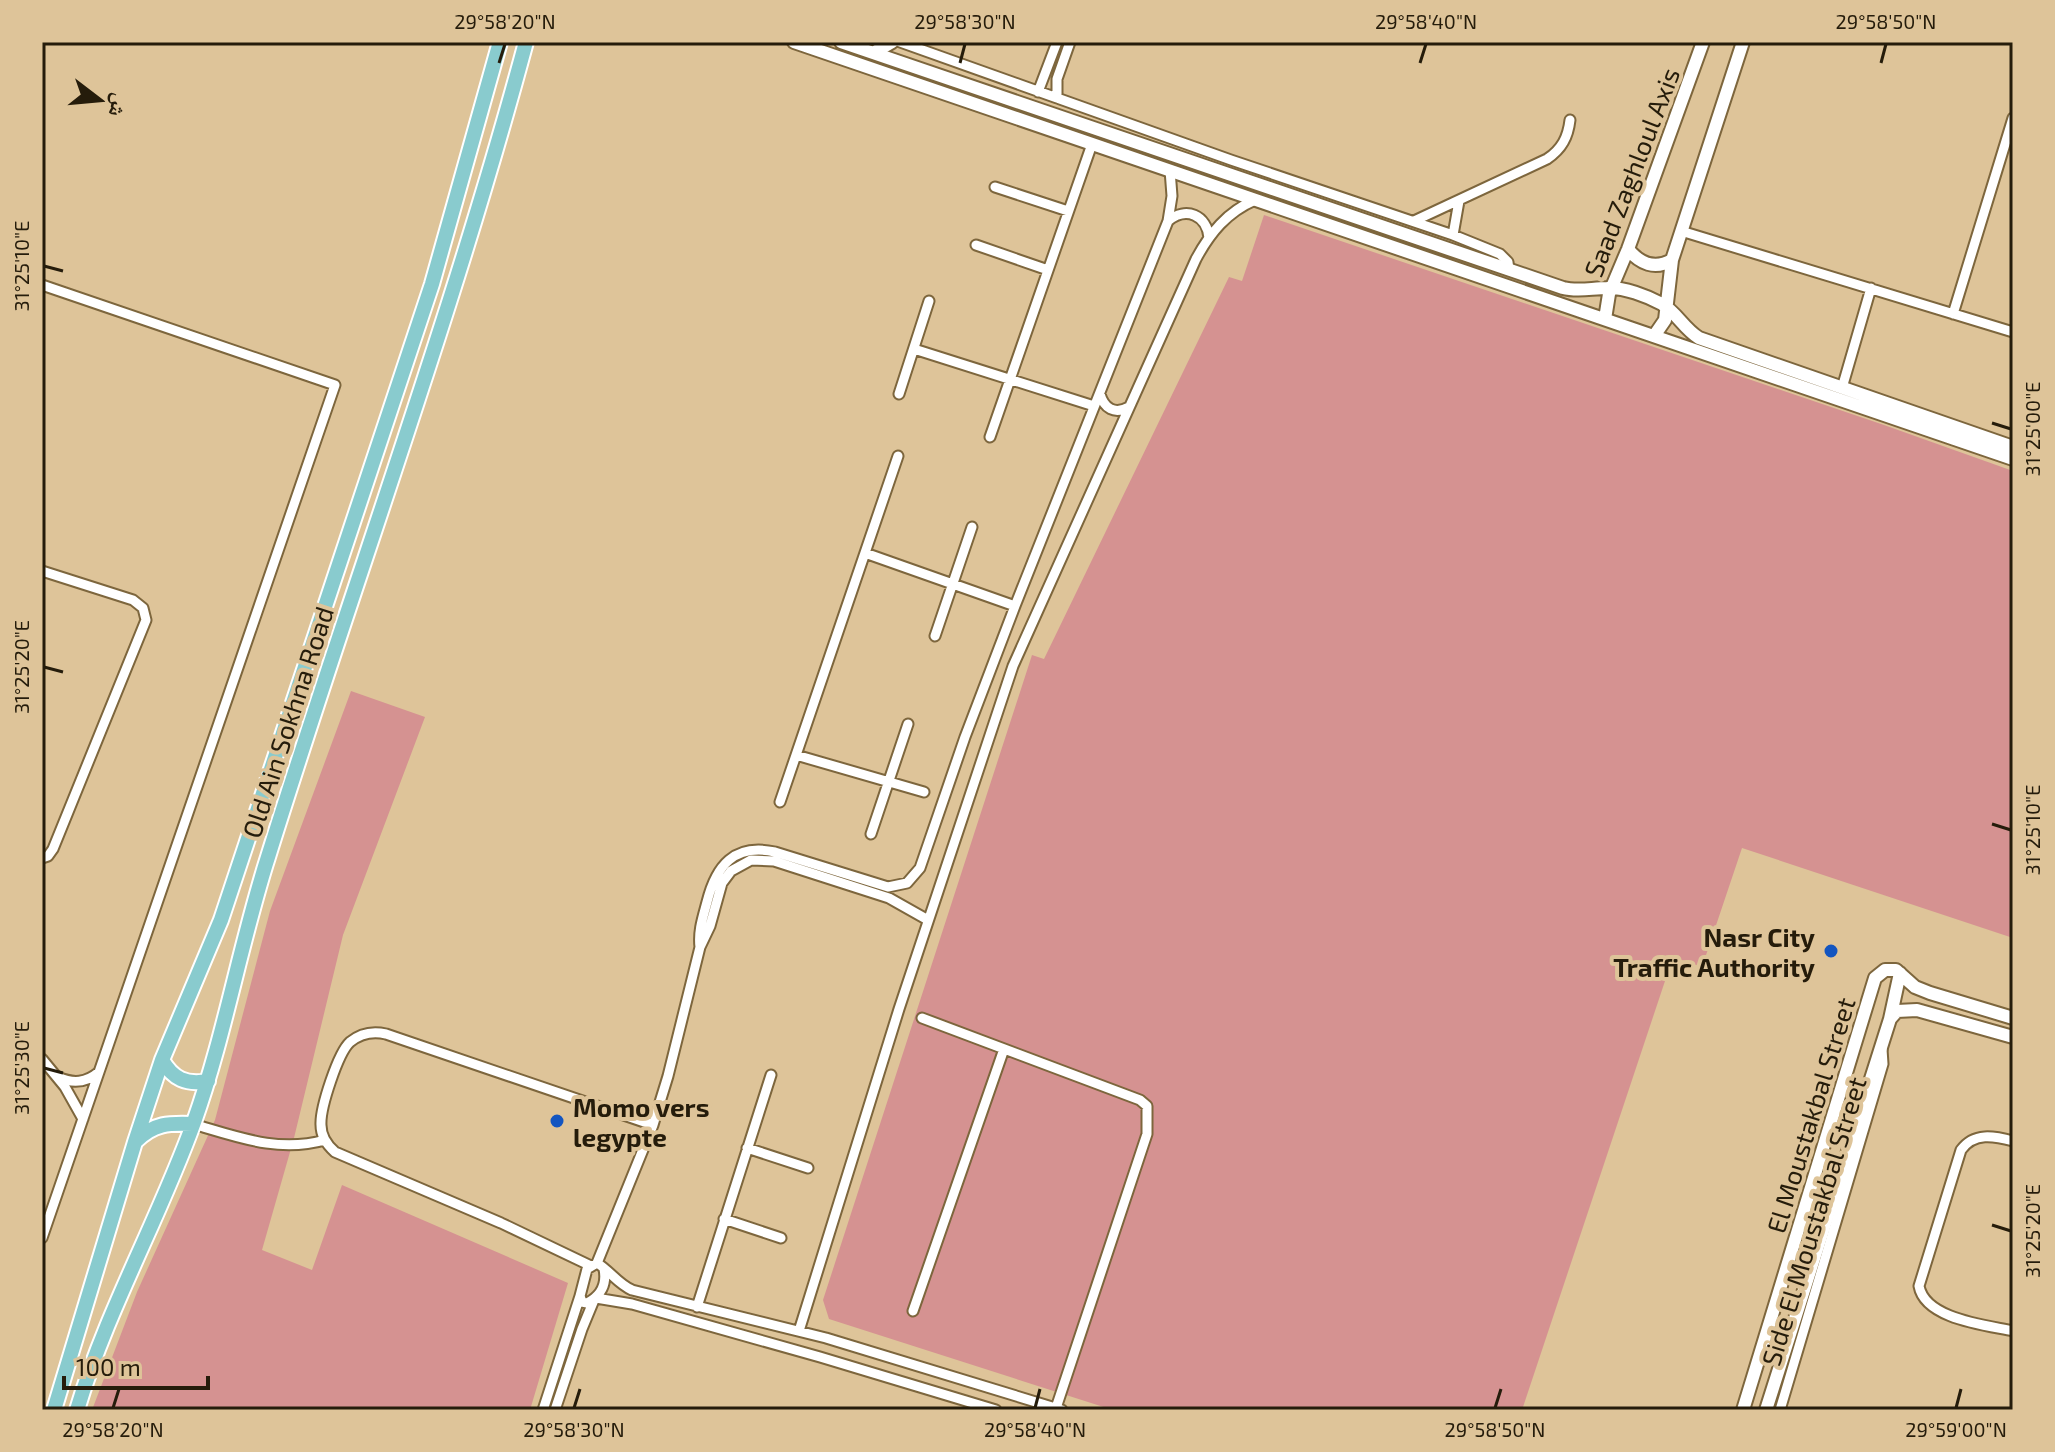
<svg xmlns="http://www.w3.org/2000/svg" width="2055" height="1452" font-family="'Exo 2','Noto Naskh Arabic',sans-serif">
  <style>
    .green { fill: #d59291 }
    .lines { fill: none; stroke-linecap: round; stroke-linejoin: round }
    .street-casing { stroke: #7d663d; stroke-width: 13 }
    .secondary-casing { stroke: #7d663d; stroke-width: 16 }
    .primary-casing { stroke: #fff; stroke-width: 18 }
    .street { stroke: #fff; stroke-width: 9 }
    .secondary { stroke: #fff; stroke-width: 12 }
    .primary { stroke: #89cbce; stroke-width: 14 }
    .ticks { fill: none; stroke: #251c0b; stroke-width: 3 }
    .poi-dot { fill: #1355c0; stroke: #dec499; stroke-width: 3 }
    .labels { text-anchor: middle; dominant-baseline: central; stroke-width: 8; stroke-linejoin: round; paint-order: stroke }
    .street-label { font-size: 26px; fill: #251c0b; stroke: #dec499 }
    .poi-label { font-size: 26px; font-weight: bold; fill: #251c0b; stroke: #dec499; text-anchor: end }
    .neatline { fill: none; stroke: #251c0b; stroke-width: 3 }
    .ticks-label { font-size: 20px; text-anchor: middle; fill: #251c0b }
  </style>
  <rect width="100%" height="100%" fill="#dec499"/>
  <path class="green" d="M1264,215L1884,425L2013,471V938L1742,848L1702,967L1673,957L1522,1410H1113L829,1319L823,1300L1032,655L1044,659L1229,277L1242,281Z
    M351,691L425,717L343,935L294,1138L262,1250L312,1270L342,1185L568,1283L530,1410H92L137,1292L215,1120L270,911Z"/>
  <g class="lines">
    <defs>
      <path id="street" d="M900,42L1231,160L1453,235L1500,254L1508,262L1509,270
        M1038,92L1057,42
        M1057,98V79L1070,42
        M995,187L1068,211
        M1168,221C1186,206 1207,215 1209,238
        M1414,221L1547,159C1562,149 1568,137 1570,120
        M1681,231L2013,332
        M1453,235L1459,201
        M976,245L1048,270
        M42,285L335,385L42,1238
        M1953,314L2013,118
        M914,349L1094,406
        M1842,388L1871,288
        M899,394L929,301
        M1100,394C1104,408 1114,415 1129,407
        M990,437L1092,144
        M865,553L1015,606
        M42,571L133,600L143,608L146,620L53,849L48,856L42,858
        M935,636L972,527
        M796,755L924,792
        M780,802L898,456
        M871,834L908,724
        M700,947C698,931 703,917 707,902C716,866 734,843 775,852L888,887L907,883L920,868L965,737L1015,606L1168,221L1172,196L1170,170
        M922,1018L1140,1100L1147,1106V1134L1056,1408
        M42,1059L65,1087L83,1119
        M58,1077C73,1084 86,1083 99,1072
        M193,1124C238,1137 278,1153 325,1140
        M2013,1141C1994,1136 1974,1132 1961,1150L1919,1286C1925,1319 1985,1325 2013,1331
        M747,1148L808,1168
        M724,1219L781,1238
        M597,1263L653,1125L668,1076L700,947L710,926L722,883L731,871L751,860L774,861L889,898L928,920
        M589,1265L501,1223L335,1152C327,1145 321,1136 321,1125C320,1108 338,1053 350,1042C361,1033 373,1031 386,1034L653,1125
        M604,1269C607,1284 601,1296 587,1303L582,1302L580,1296L587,1269L597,1263C610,1271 618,1284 632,1290L826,1338L1062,1410
        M596,1298L632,1304L820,1357L996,1410
        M697,1307L771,1075
        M913,1311L1004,1049
        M799,1331L899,1009L1013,666L1196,259C1210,233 1227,212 1255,200
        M543,1410L580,1296
        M555,1410L582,1329L594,1300
        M1780,1410L1883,1064L1882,1049"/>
      <path id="secondary" d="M794,42L2013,459
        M841,42L1563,288C1578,292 1592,288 1607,288C1624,287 1647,296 1662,304C1677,313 1684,329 1699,338L2013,447
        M873,53L892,42
        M1628,249C1640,264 1655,270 1672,260
        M1605,319L1609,294L1628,249L1703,42
        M1654,336L1665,320L1672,260L1743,42
        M1890,1019L1900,973
        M1743,1410L1875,978L1885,970H1896L1915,987L1930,993L2013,1018
        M1766,1410L1890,1019L1897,1011L1917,1010L2013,1037"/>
      <path id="primary" d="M162,1060C173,1079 186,1085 208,1081
        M136,1141C154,1123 169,1123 193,1124
        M54,1410L135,1142L162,1060L221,920L432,284L500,42
        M77,1410C107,1310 159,1219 194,1122C225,1035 240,944 268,857C353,584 452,317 526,42"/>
    </defs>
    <use href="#street" class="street-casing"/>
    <use href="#secondary" class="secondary-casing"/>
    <use href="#primary" class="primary-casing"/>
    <use href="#street" class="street"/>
    <use href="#secondary" class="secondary"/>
    <use href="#primary" class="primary"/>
  </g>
  <path class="ticks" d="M499,63L505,44M960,63L965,44M1420,63L1426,44M1881,63L1886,44M44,266L63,271M1992,423L2011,429M44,667L63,672M1992,824L2011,830M44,1068L63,1073M1992,1225L2011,1231M113,1408L119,1389M574,1408L580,1389M1035,1408L1040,1389M1495,1408L1501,1389M1956,1408L1961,1389"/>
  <g class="poi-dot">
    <circle cx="1831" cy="951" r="8"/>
    <circle cx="557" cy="1121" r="8"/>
  </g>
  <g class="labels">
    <g class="street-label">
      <text transform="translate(1631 172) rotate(-69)">Saad Zaghloul Axis</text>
      <text transform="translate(287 722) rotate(-72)">Old Ain Sokhna Road</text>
      <text transform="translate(1810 1115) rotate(-73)">El Moustakbal Street</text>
      <text transform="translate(1813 1221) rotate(-73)">Side El Moustakbal Street</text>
    </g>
    <g class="poi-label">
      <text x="1815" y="936">Nasr City<tspan x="1815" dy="30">Traffic Authority</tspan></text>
      <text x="573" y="1106" text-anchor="start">Momo vers<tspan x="573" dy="30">legypte</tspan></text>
    </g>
  </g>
  <rect width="2055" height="1452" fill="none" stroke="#dec499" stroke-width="88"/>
  <g transform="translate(100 100) rotate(106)" stroke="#dec499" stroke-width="6" paint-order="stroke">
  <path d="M0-6L14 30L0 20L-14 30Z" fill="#251c0b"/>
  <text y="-12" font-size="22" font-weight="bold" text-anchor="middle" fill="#251c0b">ش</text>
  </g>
  <path d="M64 1376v12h144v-12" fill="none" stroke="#251c0b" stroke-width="4"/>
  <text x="76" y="1376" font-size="24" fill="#251c0b" stroke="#dec499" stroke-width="6" paint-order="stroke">100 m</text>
  <rect x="44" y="44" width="1967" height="1364" class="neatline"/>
  <g class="ticks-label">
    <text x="505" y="29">29°58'20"N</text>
    <text x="965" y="29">29°58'30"N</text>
    <text x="1426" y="29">29°58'40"N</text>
    <text x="1886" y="29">29°58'50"N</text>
    <text transform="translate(22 266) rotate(-90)" y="7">31°25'10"E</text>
    <text transform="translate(2033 429) rotate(-90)" y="7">31°25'00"E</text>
    <text transform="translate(22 667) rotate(-90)" y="7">31°25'20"E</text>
    <text transform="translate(2033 830) rotate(-90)" y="7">31°25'10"E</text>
    <text transform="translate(22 1068) rotate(-90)" y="7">31°25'30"E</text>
    <text transform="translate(2033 1231) rotate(-90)" y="7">31°25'20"E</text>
    <text x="113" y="1437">29°58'20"N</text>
    <text x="574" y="1437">29°58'30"N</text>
    <text x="1035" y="1437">29°58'40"N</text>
    <text x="1495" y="1437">29°58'50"N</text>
    <text x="1956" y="1437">29°59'00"N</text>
  </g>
</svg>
